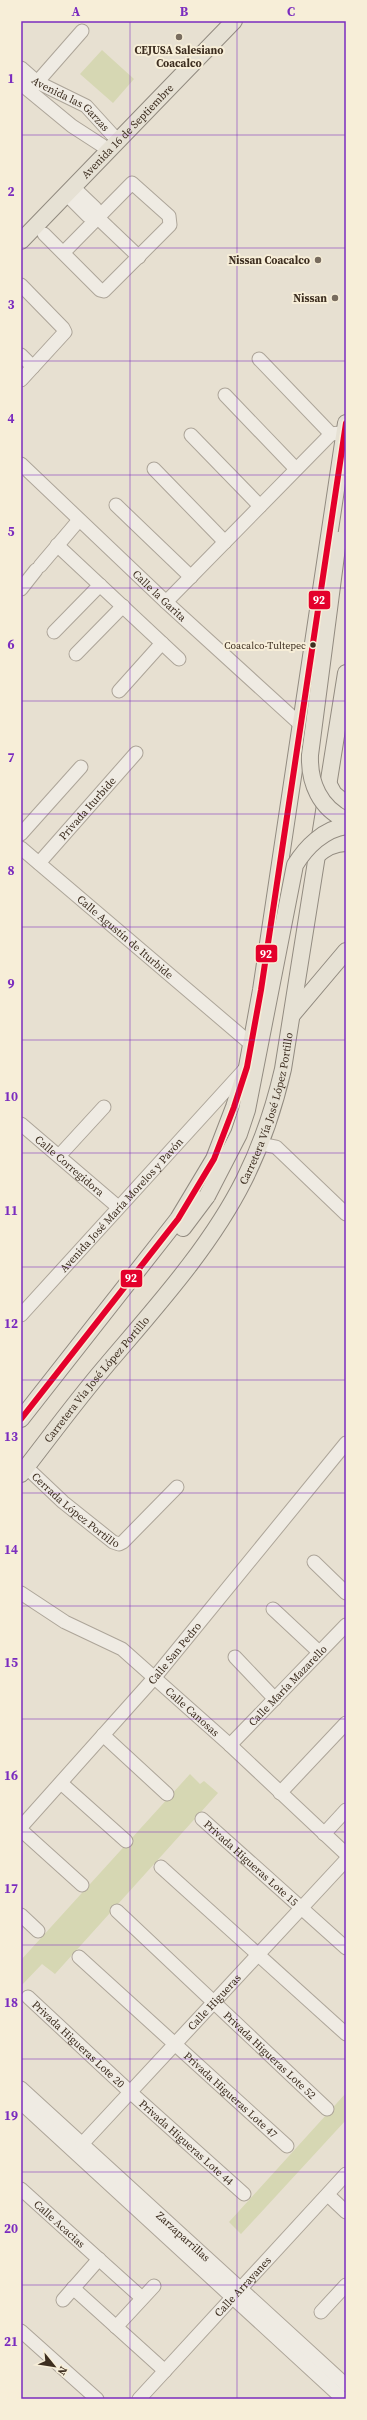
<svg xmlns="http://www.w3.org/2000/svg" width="367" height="2420" font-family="'Source Serif 4',serif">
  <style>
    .green { fill: #d6d7b3 }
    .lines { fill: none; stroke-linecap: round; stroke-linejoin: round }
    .minor-casing { stroke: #ada599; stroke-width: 15 }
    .major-casing { stroke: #928b80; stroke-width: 18 }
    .minor { stroke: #efebe3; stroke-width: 13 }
    .major { stroke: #e6e1d4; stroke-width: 16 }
    .major-bridge-casing { stroke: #928b80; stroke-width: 18; stroke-linecap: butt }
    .major-bridge { stroke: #e6e1d4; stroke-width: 16 }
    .bus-1-casing { stroke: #f7eed8; stroke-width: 9 }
    .bus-1 { stroke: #e4002b; stroke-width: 6 }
    .grid { fill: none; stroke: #7b2cbf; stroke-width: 1; stroke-opacity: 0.55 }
    .poi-dot { fill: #786c5e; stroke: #f7eed8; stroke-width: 1.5 }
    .bus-dot { fill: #3d2e20; stroke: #f7eed8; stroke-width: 1.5 }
    .labels { text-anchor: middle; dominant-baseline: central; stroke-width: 4; stroke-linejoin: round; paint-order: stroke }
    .bus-label { font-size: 10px; fill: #3d2e20; stroke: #f7eed8; text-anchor: end }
    .poi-label { font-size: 11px; font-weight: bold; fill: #3d2e20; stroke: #f7eed8; text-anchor: end }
    .street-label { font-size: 11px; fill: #3d2e20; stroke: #f7eed8 }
    .line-badge { stroke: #f7eed8; stroke-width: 1.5 }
    .badge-label { font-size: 11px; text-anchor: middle; font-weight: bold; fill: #fff }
    .neatline { fill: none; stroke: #7b2cbf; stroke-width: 1.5 }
    .grid-label { font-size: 13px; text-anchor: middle; font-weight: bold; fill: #7b2cbf }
  </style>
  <rect width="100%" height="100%" fill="#e7e0d1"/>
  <path class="green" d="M102,50L134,79L113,103L80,74Z
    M190,1774L200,1784L204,1781L218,1793L55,1974L42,1964L21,1986V1960Z
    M346,2093V2120L241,2234L229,2222Z"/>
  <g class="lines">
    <defs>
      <g id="minor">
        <path id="s1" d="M21,68L37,82L86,106L118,141"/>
        <path d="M21,84L72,126L109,150"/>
        <path d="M32,88L82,31"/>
        <path d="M73,187L95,208L97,217"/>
        <path d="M66,194L88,216L97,217L139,257"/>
        <path d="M44,234L100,290L104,291L170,225L169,216L132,183L63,253"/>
        <path d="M21,285L63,328L65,332L21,380"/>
        <path d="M21,355L33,367"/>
        <path d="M259,359L331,434L340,433"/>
        <path d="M225,395L296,469"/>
        <path d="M191,435L260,506"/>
        <path id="s2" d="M21,464L166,602L301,725"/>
        <path d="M154,469L225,542"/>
        <path d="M116,505L191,577"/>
        <path d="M57,545L179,659"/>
        <path d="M40,566L79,520"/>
        <path d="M21,589L36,570"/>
        <path d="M166,602L331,434"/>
        <path d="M54,632L100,585"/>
        <path d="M76,654L123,606"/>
        <path d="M119,691L162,643"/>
        <path d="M21,834L81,767"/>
        <path id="s3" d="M21,848L251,1044"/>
        <path id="s4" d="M39,863L136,753"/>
        <path id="s5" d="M21,1124L118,1207"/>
        <path d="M261,1144L276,1147L346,1214"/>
        <path d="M59,1156L104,1107"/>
        <path id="s6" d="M21,1315L246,1068"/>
        <path id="s7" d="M26,1467L63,1502L113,1542L119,1544L123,1542L177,1487"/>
        <path d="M314,1562L346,1593"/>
        <path id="s8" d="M21,1593L65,1622L122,1649L230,1745L346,1854"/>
        <path d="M273,1609L319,1652"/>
        <path d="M235,1657L275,1699"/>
        <path d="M103,1735L167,1794"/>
        <path id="s9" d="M230,1745L346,1625"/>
        <path d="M61,1783L126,1841"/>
        <path d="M280,1793L346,1723"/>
        <path id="s10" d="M202,1819L346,1948"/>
        <path id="s11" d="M21,1827L155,1677L346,1443"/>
        <path d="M21,1830L82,1885"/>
        <path d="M324,1834L346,1810"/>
        <path d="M161,1867L346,2034"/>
        <path id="s12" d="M117,1911L327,2109"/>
        <path d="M21,1915L38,1931"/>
        <path id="s13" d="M79,1957L287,2146"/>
        <path id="s14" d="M28,1997L129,2091L244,2194"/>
        <path id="s15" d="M21,2088L346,2385"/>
        <path d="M21,2103L343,2399"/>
        <path id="s16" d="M82,2144L346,1860"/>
        <path id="s17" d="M21,2189L142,2298"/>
        <path d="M328,2195L346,2212"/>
        <path d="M73,2288L165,2371"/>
        <path d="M63,2300L99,2259"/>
        <path d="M321,2312L346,2285"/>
        <path d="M116,2327L154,2286"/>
        <path d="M21,2331L97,2399"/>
        <path id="s18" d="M139,2399L346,2174"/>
      </g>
      <g id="major">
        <path id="s19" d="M21,241L234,21"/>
        <path d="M328,783L334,794L346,804"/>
        <path d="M316,856C325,848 334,843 346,843"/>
        <path d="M292,1015L346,951"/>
        <path d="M183,1228L207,1196"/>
        <path d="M21,1419L178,1219L214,1159L234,1107L247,1067L261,990L346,423"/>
        <path id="s20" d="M21,1474C49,1438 76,1401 105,1367C154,1309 210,1248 244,1180C262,1144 274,1108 283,1069L346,673"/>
      </g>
    </defs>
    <use href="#minor" class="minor-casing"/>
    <use href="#major" class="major-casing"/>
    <use href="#minor" class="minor"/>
    <use href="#major" class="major"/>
    <defs>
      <path id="major-bridge" d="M338,540L310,755C309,783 320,808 346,820
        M207,1196L239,1134L247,1110L295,865C306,847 324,829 346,826"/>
    </defs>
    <use href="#major-bridge" class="major-bridge-casing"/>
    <use href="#major-bridge" class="major-bridge"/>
    <defs>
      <path id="bus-1" d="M21,1419L178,1219L214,1159L234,1107L247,1067L261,990L346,423"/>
    </defs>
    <use href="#bus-1" class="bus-1-casing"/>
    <use href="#bus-1" class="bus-1"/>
  </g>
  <path class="grid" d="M130,21V2399M237,21V2399M21,135H346M21,248H346M21,361H346M21,475H346M21,588H346M21,701H346M21,814H346M21,927H346M21,1040H346M21,1153H346M21,1267H346M21,1380H346M21,1493H346M21,1606H346M21,1719H346M21,1832H346M21,1945H346M21,2059H346M21,2172H346M21,2285H346"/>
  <g class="poi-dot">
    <circle cx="179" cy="37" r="4"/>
    <circle cx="318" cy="260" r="4"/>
    <circle cx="335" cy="298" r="4"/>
  </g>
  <circle class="bus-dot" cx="313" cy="645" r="3.5"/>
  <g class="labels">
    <g class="bus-label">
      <text x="306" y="645">Coacalco-Tultepec</text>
    </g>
    <g class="poi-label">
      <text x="179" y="50" text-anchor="middle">CEJUSA Salesiano<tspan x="179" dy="13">Coacalco</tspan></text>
      <text x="310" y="260">Nissan Coacalco</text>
      <text x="327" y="298">Nissan</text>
    </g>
    <g class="street-label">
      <text stroke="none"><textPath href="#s1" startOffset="62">Avenida las Garzas</textPath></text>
      <text stroke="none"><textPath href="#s19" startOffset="153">Avenida 16 de Septiembre</textPath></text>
      <text stroke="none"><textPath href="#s2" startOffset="191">Calle la Garita</textPath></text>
      <text stroke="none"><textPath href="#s4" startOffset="73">Privada Iturbide</textPath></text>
      <text stroke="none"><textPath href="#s3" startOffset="137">Calle Agustín de Iturbide</textPath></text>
      <text stroke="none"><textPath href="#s20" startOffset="445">Carretera Vía José López Portillo</textPath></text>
      <text stroke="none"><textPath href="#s5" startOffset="64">Calle Corregidora</textPath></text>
      <text stroke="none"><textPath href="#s6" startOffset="149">Avenida José María Morelos y Pavón</textPath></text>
      <text stroke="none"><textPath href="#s20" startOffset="121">Carretera Vía José López Portillo</textPath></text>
      <text stroke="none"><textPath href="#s7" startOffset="66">Cerrada López Portillo</textPath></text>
      <text stroke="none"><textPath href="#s11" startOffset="232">Calle San Pedro</textPath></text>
      <text stroke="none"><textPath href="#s9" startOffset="83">Calle María Mazarello</textPath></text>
      <text stroke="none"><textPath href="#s8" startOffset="210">Calle Canosas</textPath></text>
      <text stroke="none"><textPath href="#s10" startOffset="66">Privada Higueras Lote 15</textPath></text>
      <text stroke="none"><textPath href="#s16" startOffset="194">Calle Higueras</textPath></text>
      <text stroke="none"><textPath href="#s14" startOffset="69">Privada Higueras Lote 20</textPath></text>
      <text stroke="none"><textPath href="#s12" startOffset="210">Privada Higueras Lote 52</textPath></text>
      <text stroke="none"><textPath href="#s13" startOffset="205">Privada Higueras Lote 47</textPath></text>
      <text stroke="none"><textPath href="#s14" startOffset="215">Privada Higueras Lote 44</textPath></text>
      <text stroke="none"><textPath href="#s17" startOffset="52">Calle Acacias</textPath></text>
      <text stroke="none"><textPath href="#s15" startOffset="220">Zarzaparrillas</textPath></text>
      <text stroke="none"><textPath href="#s18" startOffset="153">Calle Arrayanes</textPath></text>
    </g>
  </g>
  <g class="line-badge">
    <rect x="308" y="590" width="23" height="20" rx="4" fill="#e4002b"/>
    <rect x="255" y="944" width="23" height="19" rx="4" fill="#e4002b"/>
    <rect x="120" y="1269" width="23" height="19" rx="4" fill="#e4002b"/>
  </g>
  <g class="badge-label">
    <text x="319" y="604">92</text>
    <text x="266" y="958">92</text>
    <text x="131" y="1282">92</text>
  </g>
  <rect width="367" height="2420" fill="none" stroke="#f7eed8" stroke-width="44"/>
  <g transform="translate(54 2366) rotate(120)" stroke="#f7eed8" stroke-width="3" paint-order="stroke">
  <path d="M0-3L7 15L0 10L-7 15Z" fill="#3d2e20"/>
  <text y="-6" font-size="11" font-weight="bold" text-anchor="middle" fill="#3d2e20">N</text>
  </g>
  <rect x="22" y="22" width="323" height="2376" class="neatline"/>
  <g class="grid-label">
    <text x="76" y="16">A</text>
    <text x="184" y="16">B</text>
    <text x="291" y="16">C</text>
    <text x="11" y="83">1</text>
    <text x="11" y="196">2</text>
    <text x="11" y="309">3</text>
    <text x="11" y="423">4</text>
    <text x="11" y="536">5</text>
    <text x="11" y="649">6</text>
    <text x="11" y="762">7</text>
    <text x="11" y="875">8</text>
    <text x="11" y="988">9</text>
    <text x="11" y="1101">10</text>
    <text x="11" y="1215">11</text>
    <text x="11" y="1328">12</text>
    <text x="11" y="1441">13</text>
    <text x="11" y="1554">14</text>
    <text x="11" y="1667">15</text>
    <text x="11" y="1780">16</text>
    <text x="11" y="1893">17</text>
    <text x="11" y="2007">18</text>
    <text x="11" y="2120">19</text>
    <text x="11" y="2233">20</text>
    <text x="11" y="2346">21</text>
  </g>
</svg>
